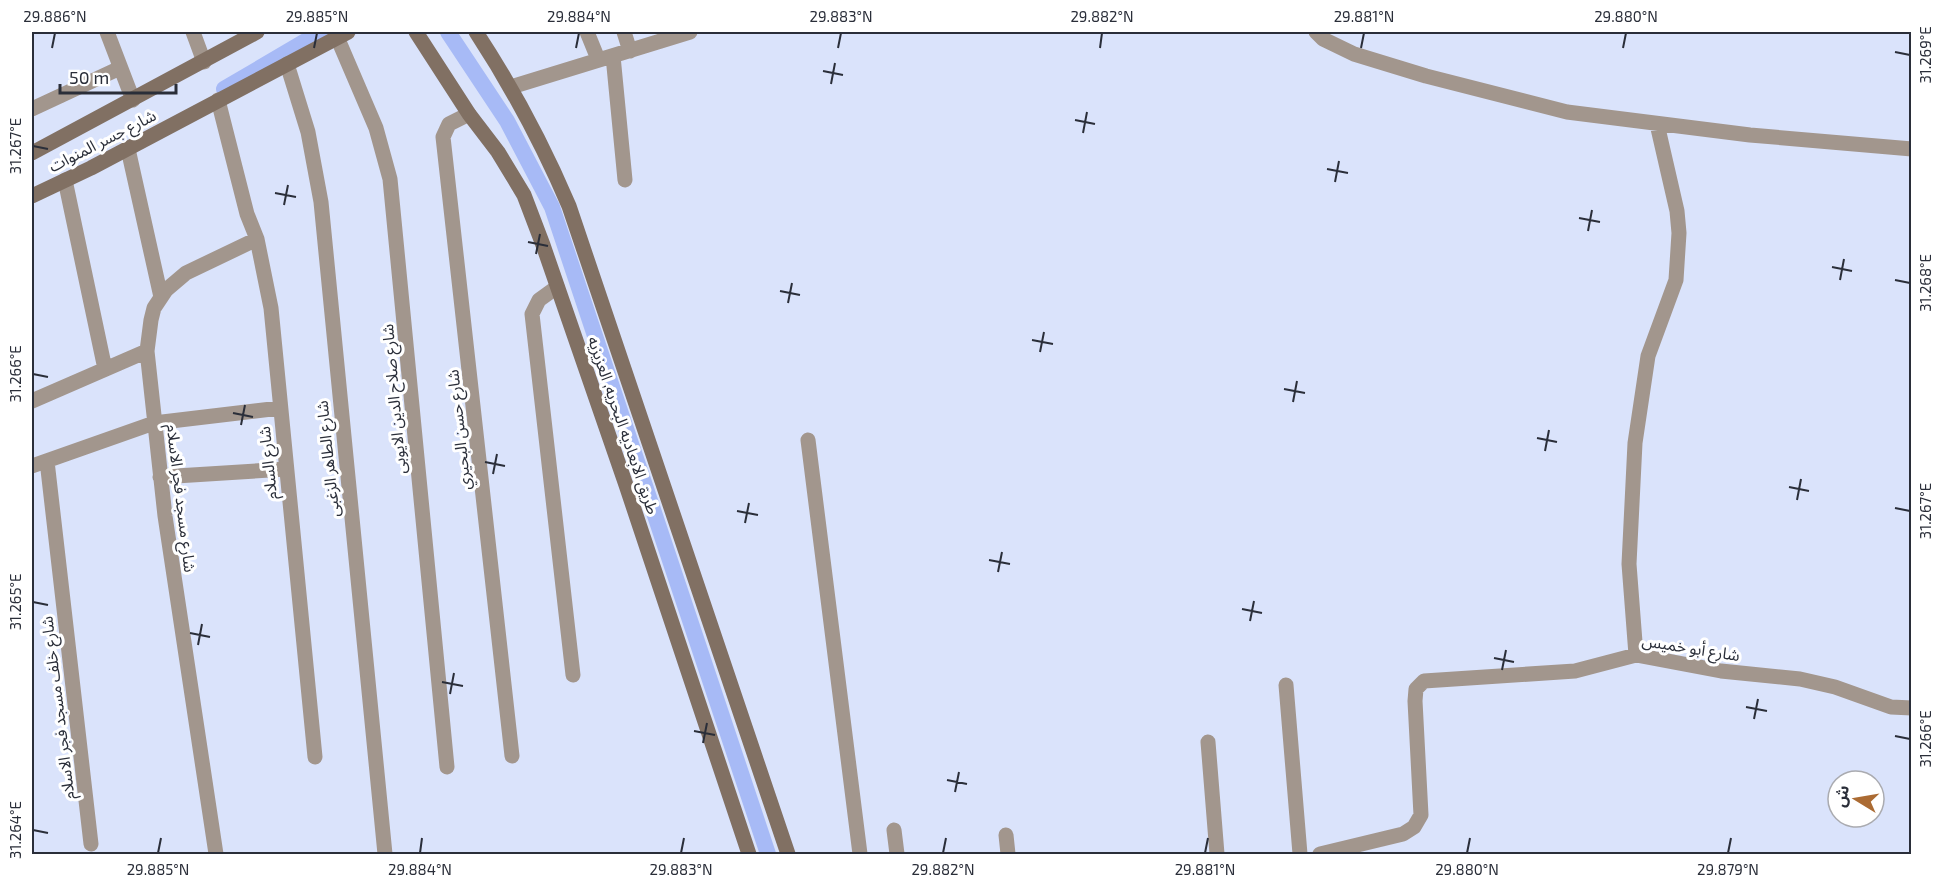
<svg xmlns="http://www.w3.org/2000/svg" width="1943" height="886" font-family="'Exo 2','Noto Sans Arabic',sans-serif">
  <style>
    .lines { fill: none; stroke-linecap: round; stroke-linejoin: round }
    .canal { stroke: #a7baf6; stroke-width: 16 }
    .street { stroke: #a2968d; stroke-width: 15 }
    .secondary { stroke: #817063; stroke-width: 15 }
    .ticks { fill: none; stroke: #2a2e39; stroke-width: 2 }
    .labels { text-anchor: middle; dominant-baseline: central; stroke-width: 6; stroke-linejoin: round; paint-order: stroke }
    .street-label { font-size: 16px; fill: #2a2e39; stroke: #fff }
    .neatline { fill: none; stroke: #2a2e39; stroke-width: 2 }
    .ticks-label { font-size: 15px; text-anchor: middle; fill: #2a2e39 }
  </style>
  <rect width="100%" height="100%" fill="#dae3fb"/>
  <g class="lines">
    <path class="canal" d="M448,32L507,121L552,207L768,854
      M224,89L321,32"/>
    <path class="street" d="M107,32L133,100
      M193,32L204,62
      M587,32L598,59
      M624,32L630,51
      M1316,32L1323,39L1354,54L1426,76L1567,112L1750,135L1912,149
      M337,37L376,128L390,179L447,767
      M613,56L625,180
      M287,64L308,132L321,202L385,854
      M511,87L690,32
      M218,100L247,214L257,239L271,308L315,757
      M32,109L120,68
      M469,114L449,124L443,137L512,756
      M128,149L161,297
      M65,180L105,369
      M557,287L539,300L532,314L573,675
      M32,401L147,351
      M808,440L860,854
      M47,461L91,844
      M32,466L154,423L280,408
      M160,477L286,469
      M1636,655L1629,564L1635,443L1648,356L1676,280L1679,233L1677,211L1657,124
      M1286,685L1300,854
      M1208,742L1217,854
      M894,830L897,854
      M1006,835L1008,854
      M216,854L165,516L147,351L151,320L154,308L166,290L186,273L257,239
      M1320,854L1403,834L1414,827L1421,815L1415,701L1416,689L1424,681L1575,671L1636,655L1721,671L1800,679L1835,687L1891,707L1912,708"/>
    <path class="secondary" d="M416,32L469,114L498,152L524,195L543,245L626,485L749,854
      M476,32C512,87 543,145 569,206L788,854
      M32,153L257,32
      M32,196L91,168L348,32"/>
  </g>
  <path class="ticks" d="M52,48L55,33M314,48L317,33M576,48L579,33M838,48L841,33M1100,48L1102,33M1361,48L1364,33M1623,48L1626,33M1895,52L1910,55M823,71L843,75M831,84L835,63M1075,120L1095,124M1083,133L1087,112M33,146L48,149M1327,169L1348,173M1335,182L1339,161M275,193L296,197M284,205L288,185M1579,218L1600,222M1588,231L1592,210M528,242L548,246M536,254L540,234M1832,267L1852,271M1840,280L1844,259M1895,280L1910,283M780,291L800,295M788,303L792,283M1032,340L1053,344M1040,352L1044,332M33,374L48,377M1284,389L1305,393M1293,402L1297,381M233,413L253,417M241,425L245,405M1537,438L1557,442M1545,451L1549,430M485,462L505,466M493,474L497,454M1789,487L1809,491M1797,500L1801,479M1895,508L1910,511M737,511L758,515M745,523L749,503M989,560L1010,564M998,572L1002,552M33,602L48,605M1242,609L1262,613M1250,621L1254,601M190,633L210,637M198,645L202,624M1494,658L1514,662M1502,670L1506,650M442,682L463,686M450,694L454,673M1746,707L1767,711M1754,719L1758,699M694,731L715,735M1895,736L1910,739M703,743L707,723M947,780L967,784M955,792L959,772M33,830L48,833M158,853L161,838M420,853L422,838M681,853L684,838M943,853L946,838M1205,853L1208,838M1467,853L1470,838M1728,853L1731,838"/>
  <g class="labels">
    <g class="street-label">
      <text transform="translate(102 140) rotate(-27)">شارع جسر المنوات</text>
      <text transform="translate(393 399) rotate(-95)">شارع صلاح الدين الايوبى</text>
      <text transform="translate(624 425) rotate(71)">طريق الابعاديه البحريه, العزيزيه</text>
      <text transform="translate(458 430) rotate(-96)">شارع حسن البحيري</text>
      <text transform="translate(327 459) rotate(-96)">شارع الطاهر الزغبى</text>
      <text transform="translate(267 463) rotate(-96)">شارع السلام</text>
      <text transform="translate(182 498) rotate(83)">شارع مسجد فجر الاسلام</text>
      <text transform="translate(1691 647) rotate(9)">شارع أبو خميس</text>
      <text transform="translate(57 708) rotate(-97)">شارع خلف مسجد فجر الاسلام</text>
    </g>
  </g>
  <rect width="1943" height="886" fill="none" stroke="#ffffff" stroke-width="66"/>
  <g transform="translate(1856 799) rotate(281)"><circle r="28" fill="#ffffff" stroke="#aaabb0" stroke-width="1.5"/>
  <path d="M0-4.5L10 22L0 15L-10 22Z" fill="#ab6b33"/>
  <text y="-9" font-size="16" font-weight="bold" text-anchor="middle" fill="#2a2e39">ش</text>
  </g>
  <path d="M60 84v9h116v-9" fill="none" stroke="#2a2e39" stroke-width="3"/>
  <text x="69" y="84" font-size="18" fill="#2a2e39" stroke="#ffffff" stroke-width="4.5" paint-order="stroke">50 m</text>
  <rect x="33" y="33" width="1877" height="820" class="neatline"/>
  <g class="ticks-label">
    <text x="55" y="22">29.886°N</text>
    <text x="317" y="22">29.885°N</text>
    <text x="579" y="22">29.884°N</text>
    <text x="841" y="22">29.883°N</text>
    <text x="1102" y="22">29.882°N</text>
    <text x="1364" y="22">29.881°N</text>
    <text x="1626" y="22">29.880°N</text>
    <text transform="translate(1926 55) rotate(-90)" y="5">31.269°E</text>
    <text transform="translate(16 146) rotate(-90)" y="5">31.267°E</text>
    <text transform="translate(1926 283) rotate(-90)" y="5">31.268°E</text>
    <text transform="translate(16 374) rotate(-90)" y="5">31.266°E</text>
    <text transform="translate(1926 511) rotate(-90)" y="5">31.267°E</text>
    <text transform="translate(16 602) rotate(-90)" y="5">31.265°E</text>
    <text transform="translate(1926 739) rotate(-90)" y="5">31.266°E</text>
    <text transform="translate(16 830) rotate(-90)" y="5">31.264°E</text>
    <text x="158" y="875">29.885°N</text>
    <text x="420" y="875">29.884°N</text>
    <text x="681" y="875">29.883°N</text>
    <text x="943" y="875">29.882°N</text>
    <text x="1205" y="875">29.881°N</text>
    <text x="1467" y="875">29.880°N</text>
    <text x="1728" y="875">29.879°N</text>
  </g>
</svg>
